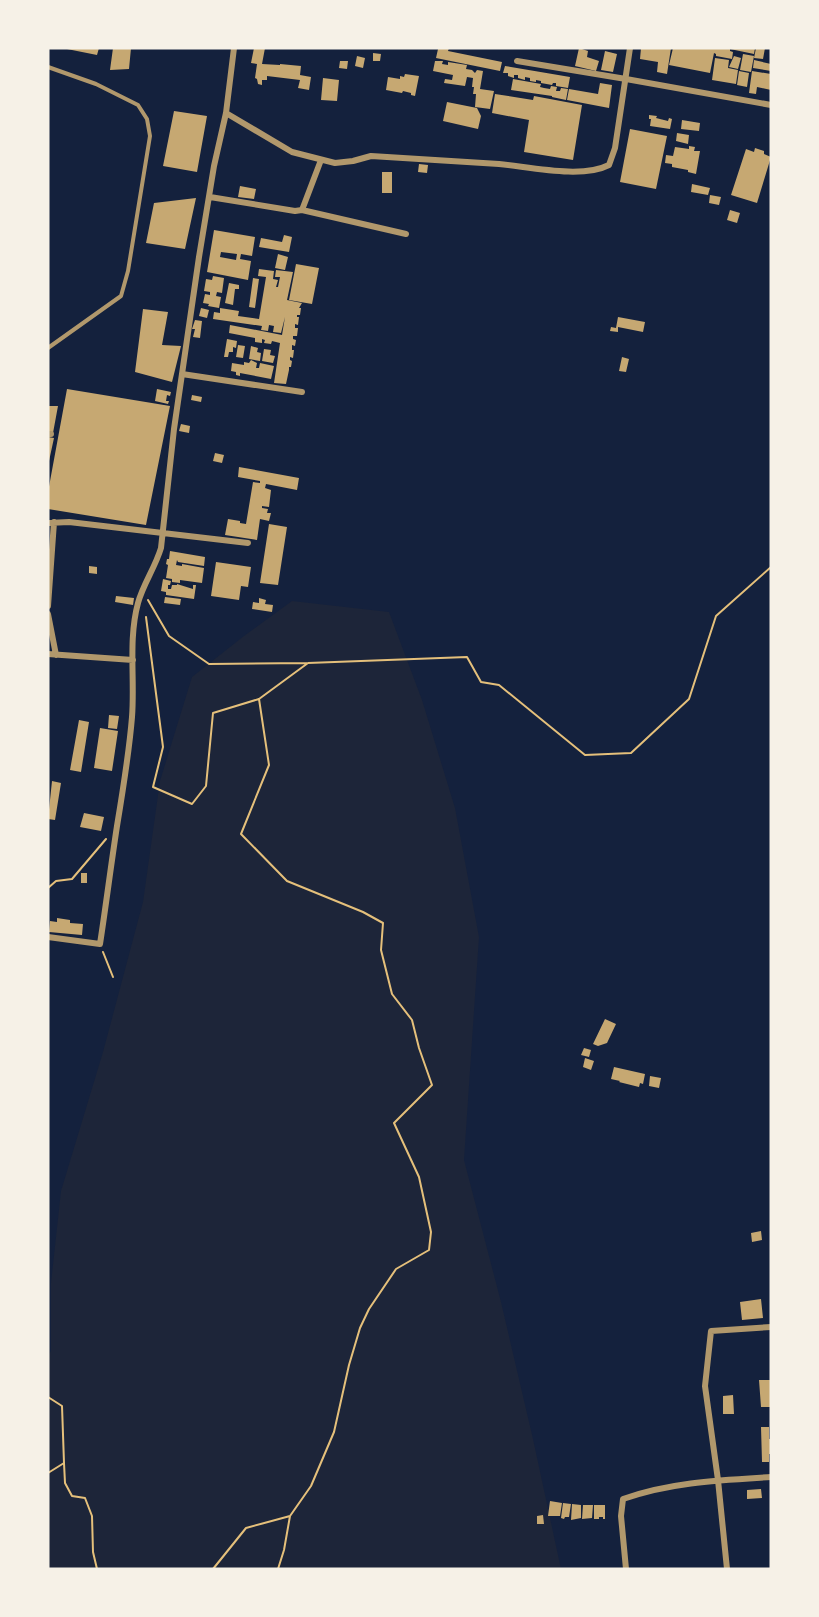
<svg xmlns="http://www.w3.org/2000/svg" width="819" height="1617" font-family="Manrope,sans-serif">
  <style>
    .green { fill: #1d2539 }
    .building { fill: #c6a872; fill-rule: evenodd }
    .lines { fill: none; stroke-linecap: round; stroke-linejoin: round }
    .path { stroke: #e5c07b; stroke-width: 2 }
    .service { stroke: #b1986c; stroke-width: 4 }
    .minor { stroke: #b1986c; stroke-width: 6 }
  </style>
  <rect width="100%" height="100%" fill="#14213d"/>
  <path class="green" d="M292,601L389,612L422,700L455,808L479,937L464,1160L501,1302L533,1439L561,1569H48V1355L51,1351V1283L61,1191L103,1052L143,902L160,781L192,677L244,636Z"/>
  <path class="building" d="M67,48H99L97,55L67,49Z
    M113,48H131L129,69L110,70Z
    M254,48H265L262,64L280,65V64L301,66L300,75L311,77L309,90L298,88L300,80L267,76V80H262V85L258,84L257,79L255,78L257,64L251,63Z
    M440,48H449L448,51L502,62L500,71L436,58L438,49Z
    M579,48L588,51L587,57L599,61L596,71L575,66Z
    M641,48H671L667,74L657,72L658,62L640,59Z
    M673,48H755L754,54L730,49V51L733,52L732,59L716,56V54L714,53L710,73L669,65Z
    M756,48H765L763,59L754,58Z
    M605,51L617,54L613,72L601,70Z
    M373,53L381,54L380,61H373Z
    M743,54L754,56L751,72L740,70Z
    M357,56L365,58L363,68L355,66Z
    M734,56L741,58L738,69L729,67Z
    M715,58L729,60L728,68L738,70L736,84L712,80Z
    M754,60L771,64V71L753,68Z
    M340,61H348L347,69L339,68Z
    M435,61H443L442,64L448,65V62L467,65L466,69L472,70L475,73L477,70L483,71L480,89L494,91L490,109L475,107L476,94H473L474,87H472L473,78L467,77L465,86L444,83L445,79L452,80L453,75L433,71Z
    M505,66L570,77L568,88L556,86V83H553L552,85L541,83V81L536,80V82L530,81V78L525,77V80L518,78V75H514V78L508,76V73H503Z
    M739,71L749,73L747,87L737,85Z
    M752,71L771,74V90L757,87L756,94L749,93Z
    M405,74L419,76L415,96L411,95V93L403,91L402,93L386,90L388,77L400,79V76L404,77Z
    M323,78L339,80L337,101L321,100Z
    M513,79L541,84L540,87L544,88L550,89L551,86L557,87L556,91H560L561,88L568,89L566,100L552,97V96L511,90Z
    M600,83L612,85L609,108L567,100L569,89L598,94Z
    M495,94L533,100L534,96L582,105L573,160L524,152L529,120L492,113Z
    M447,102L477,108L481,116L478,129L443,121Z
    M174,111L207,116L197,172L163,166Z
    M649,115L657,116L656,118L668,121L669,118L672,119L670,129L650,126L651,119H649Z
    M682,120L700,123L699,131L681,129Z
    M630,129L667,136L656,189L620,182Z
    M677,133L689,135L688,144L676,141Z
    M689,146L695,147L694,151H700L696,174L688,172V170L672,167V164L665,163L666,155L673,156L675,147L689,149Z
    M755,148L764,151V154L771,157L757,203L731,195L746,149L754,152Z
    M419,164L428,165L427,173L418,172Z
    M382,172H392V193H382Z
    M692,184L710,188L708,195L691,192Z
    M240,186L256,189L254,199L238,197Z
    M710,195L721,197L719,205L709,203Z
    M196,198L185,249L146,243L154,203Z
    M730,210L740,213L737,223L727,220Z
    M214,230L255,237L252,256L241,254L240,259L251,261L248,280L207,272ZM221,252L237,254L236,260L220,257Z
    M284,235L292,237L289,252L259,247L261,238L282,242Z
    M278,254L288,257L285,270L275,268Z
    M296,264L319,268L312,304L289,300Z
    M259,269L274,271L273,279L278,280L276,287H278L280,277H275L276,270L293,272L287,300L302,303L299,308H301L300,315H297V317H299L298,325L295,324V328H298L297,336H293V339L296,340L295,346L292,345V350H294L293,358L290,357V360L292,361L291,367H289V370L286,384L274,383L280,343L272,341L271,344L264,343L265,340L262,339V343L255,342V338L229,333L230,325L282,335L285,317L281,333L273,332L274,326L269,325L268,331L261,330L262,326L213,319L214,312L220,313V308L239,311L238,316L259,319L266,277L258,276Z
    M213,276L224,278L222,293L217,292L216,296L221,297L219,308L208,306L209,304L203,303L205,294L210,295V292L204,291L206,279L212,280Z
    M253,278L259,279L255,308L249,307Z
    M229,283L239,285V289H235L233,305L225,303Z
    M201,308L209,310L207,318L199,316Z
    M143,309L168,312L162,345L181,346L172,382L135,372Z
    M618,317L645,322L643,332L618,327V332L610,331L611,327L616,328Z
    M195,320L202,321L200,338L193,337L195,329H192Z
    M227,339L237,341L236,348L233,347V352H229L228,357H224Z
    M238,345L245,346L243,358L236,357Z
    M251,346L258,348L257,352L261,353L260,361L249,359Z
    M264,349L271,350L270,355L275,356L273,363L262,361Z
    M622,357L629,359L626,372L619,371Z
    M251,360L257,363L256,368H259L260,363L274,366L271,379L240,373V376L236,375V372L231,371L232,363L244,365V362L249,363Z
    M67,389L170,406L146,525L48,509V492Z
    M157,389L171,392L170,396L167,395L166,401H169L168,404L155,401Z
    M192,395L202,397L201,402L191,400Z
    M48,406H58L53,433L48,432Z
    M181,424L190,426L189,433L179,431Z
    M48,437L54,438L49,461H48Z
    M215,453L224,455L222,463L213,461Z
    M239,467L299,478L297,490L266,484L265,488L271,490L269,507L262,506V508L268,509L267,513H271L269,521L260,519L257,540L225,535L228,519L240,521V523L246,524L253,482L260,483V481L238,477Z
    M269,524L287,527L278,585L260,583Z
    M170,551L205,557L204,566L178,562L177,560L176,565L182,566V564L204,568L202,583L180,580V583L172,582V579L166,578L168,565L166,564L167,559H169Z
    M216,562L251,567L248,587L241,586L239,600L211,596Z
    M89,566L97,567V574L89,573Z
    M163,579L171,581L170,585H168V589H171L172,585H177V584L193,589V585H196L194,599L166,595V592L161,591Z
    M116,596L134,598L133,605L115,602Z
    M165,597L181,599L180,605L164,603Z
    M259,598L266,600L265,604L273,605L272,612L252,609L253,602L259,603Z
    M109,715L119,716L117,729L108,728Z
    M79,720L89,722L81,772L70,770Z
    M100,728L118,731L112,771L94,768Z
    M52,781L61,783L55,820L48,819Z
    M84,813L104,817L101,831L80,827Z
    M81,873H87V883H81Z
    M57,918L70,920V923L83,924L82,935L49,932L50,921L57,922Z
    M605,1019L616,1024L607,1043L598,1046L593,1044Z
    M584,1048L591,1050L589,1057L581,1055Z
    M585,1058L594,1061L591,1070L583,1067Z
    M614,1067L645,1074L643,1084L640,1083L639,1087L619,1082L620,1081L611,1079Z
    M650,1076L661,1078L659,1088L649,1086Z
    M761,1231L762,1240L752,1242L751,1233Z
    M761,1299L763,1318L742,1320L740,1302Z
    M759,1380H771V1407H761Z
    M733,1395L734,1414H723V1396Z
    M761,1427H769V1439H771V1454H769V1462H762Z
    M761,1489L762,1498L747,1499V1490Z
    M550,1501L562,1503L560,1516H548Z
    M563,1503L571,1504L569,1517H565L564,1519L561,1518Z
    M572,1504L581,1505V1518L571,1520Z
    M583,1505H593L592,1518L582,1519Z
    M594,1505H605V1519H603V1517H599V1519H594Z
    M543,1515L544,1524H537V1516Z"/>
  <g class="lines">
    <path class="path" d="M148,600L169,636L209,664L308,663L467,657L481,682L499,685L585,755L631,753L689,699L716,616L771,567
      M146,617L163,747L153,787L192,804L206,786L213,713L259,699L308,663
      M259,699L269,765L241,834L287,881L363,912L383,923L381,950L392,994L412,1020L419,1048L432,1085L394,1123L419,1177L431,1232L429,1250L396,1269L369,1309L360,1328L349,1365L334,1432L311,1486L290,1516L284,1550L278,1569
      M48,888L56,881L72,879L106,839
      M103,952L113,977
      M48,1397L62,1406L64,1463
      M48,1473L64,1463L65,1483L72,1496L85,1498L92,1516L93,1552L97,1569
      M213,1569L246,1528L290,1516"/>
    <path class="service" d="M48,67L96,84L138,105L147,119L150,136L128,271L121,296L48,348"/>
    <path class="minor" d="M517,61L626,79L771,105
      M226,113L292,152L335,163L353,161L371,156C414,159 457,161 499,164C530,167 582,179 609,165L615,148L630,48
      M210,197L295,211L302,210L321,160
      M302,210L406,234
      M182,374L302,392
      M48,434H51
      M48,523L69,522L248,543
      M48,606L54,522
      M48,614L56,655
      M48,654L133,660
      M48,937L100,944C106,905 111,865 117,826C123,790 129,754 132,717C135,679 128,640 138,603C143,584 155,568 161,548L174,429L199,257L214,166L226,113L234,48
      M626,1569L621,1516L623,1499C670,1482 722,1480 771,1477
      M727,1569L718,1480L705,1386L711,1331L771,1327"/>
  </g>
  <rect width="819" height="1617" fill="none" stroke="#f6f1e7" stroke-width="99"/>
</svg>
